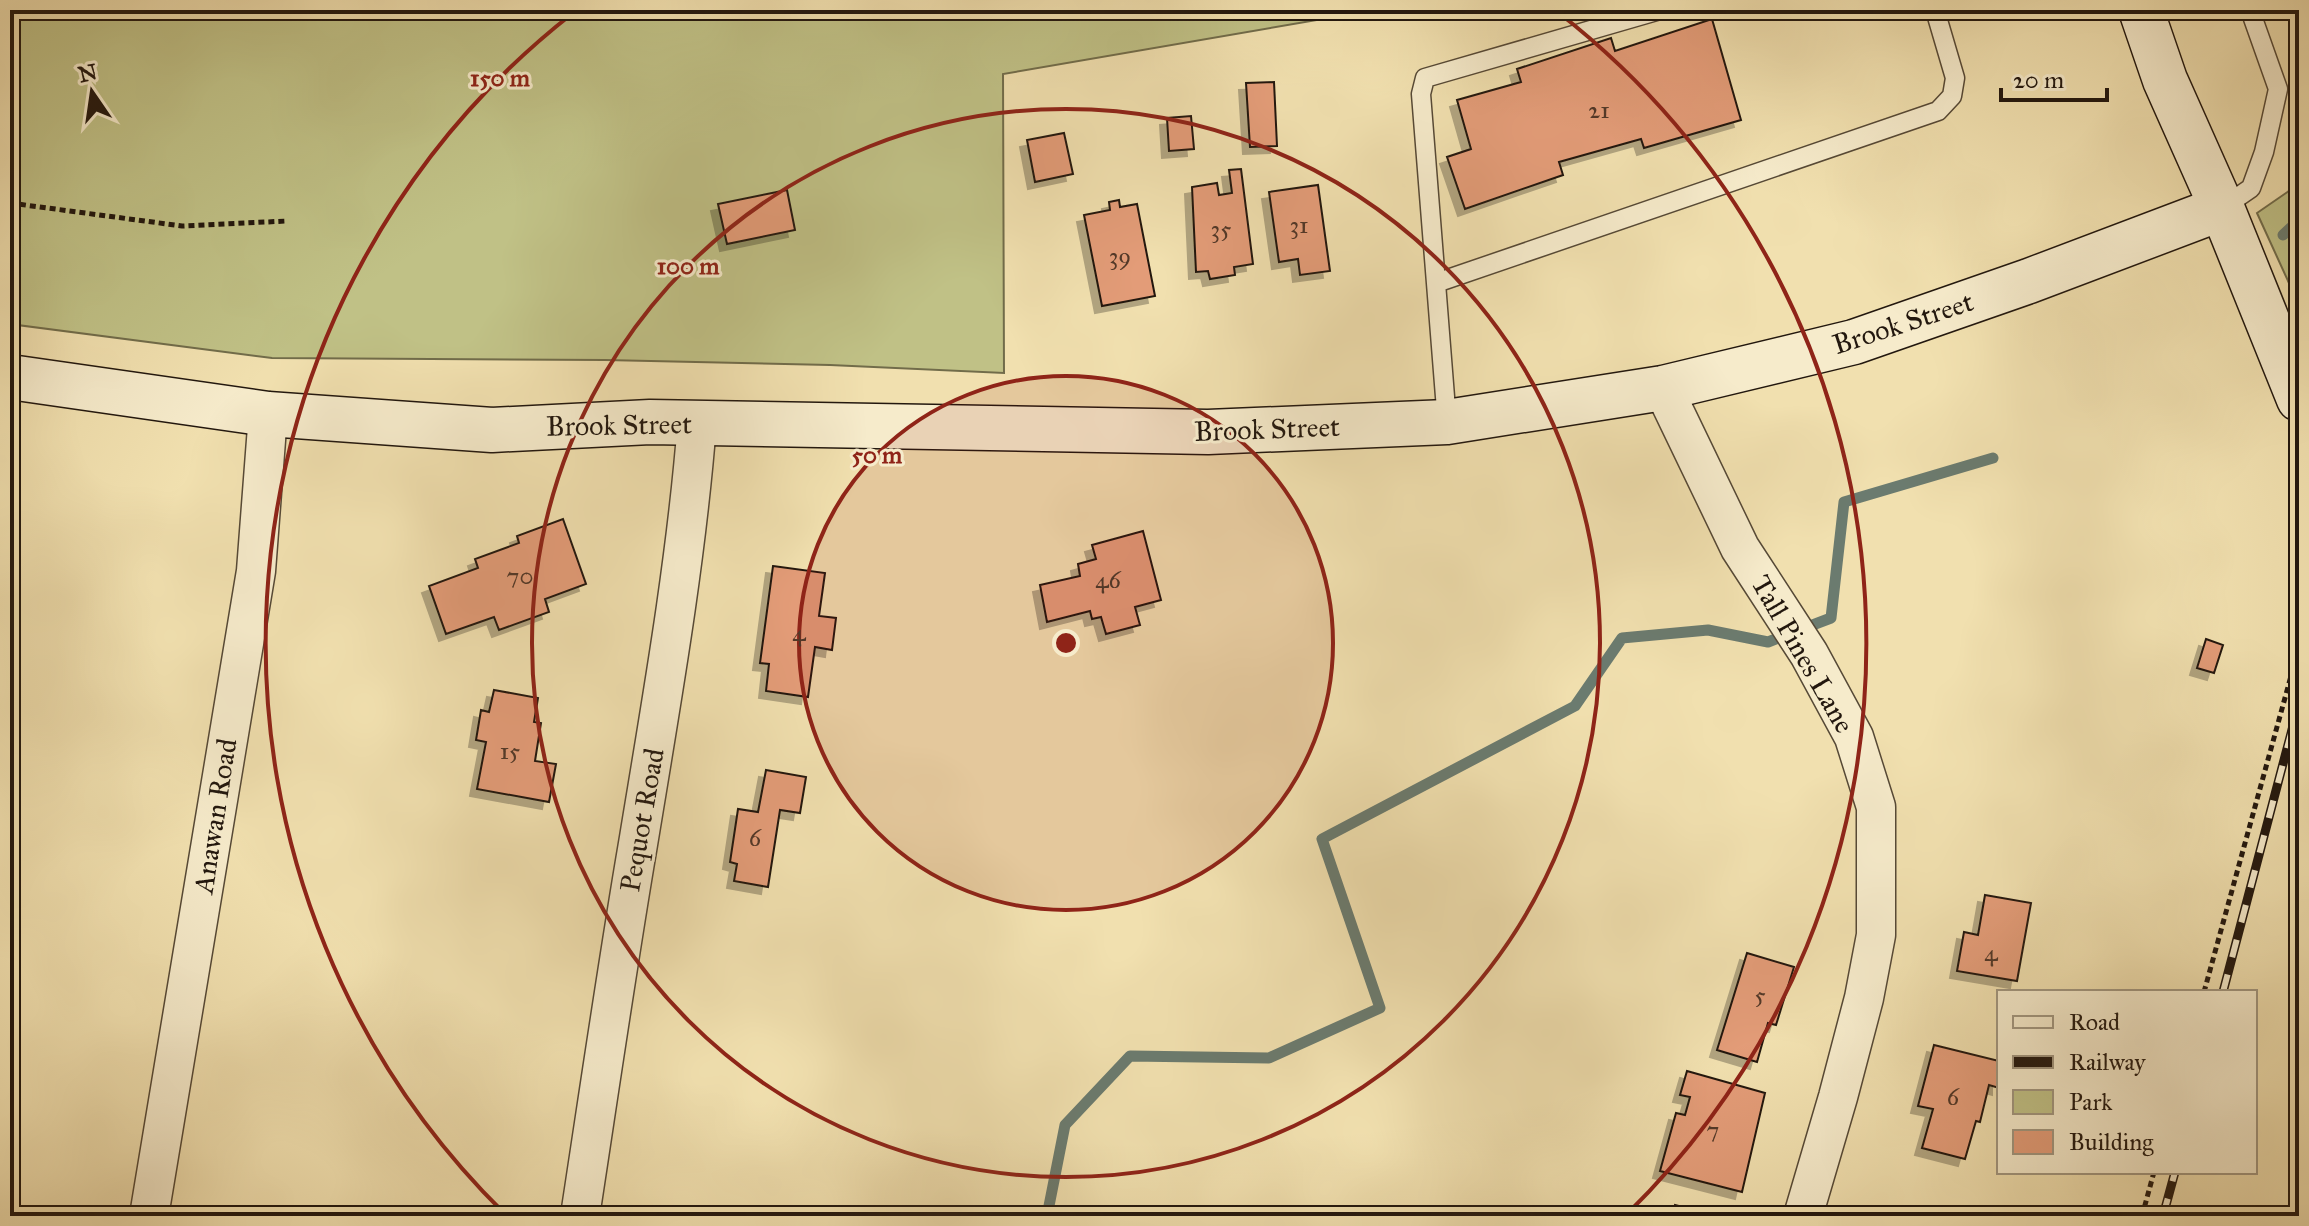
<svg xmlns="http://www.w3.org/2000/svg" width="2309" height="1226" font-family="'IM FELL Great Primer',serif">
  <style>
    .green { fill: #c0c186; stroke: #716c4a; stroke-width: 2 }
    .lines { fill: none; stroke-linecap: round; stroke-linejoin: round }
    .stream { stroke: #6b7b6f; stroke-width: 11 }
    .building { fill: #e39c78; stroke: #22170e; stroke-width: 2; filter: url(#shadow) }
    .service-casing { stroke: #564936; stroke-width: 21 }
    .minor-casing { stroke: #564936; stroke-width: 41 }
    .secondary-casing { stroke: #22170e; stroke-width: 47 }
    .path { stroke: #22170e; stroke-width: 5; stroke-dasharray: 6 4; stroke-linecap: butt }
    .service { stroke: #f6ebcb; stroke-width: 18 }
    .minor { stroke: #f6ebcb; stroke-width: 38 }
    .secondary { stroke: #f6ebcb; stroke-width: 44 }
    .rail-casing { stroke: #22170e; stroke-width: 9 }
    .rail { stroke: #f6ebcb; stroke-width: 6; stroke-dasharray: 18; stroke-linecap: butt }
    .ring { fill: none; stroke: #8f2418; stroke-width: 4 }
    .labels { text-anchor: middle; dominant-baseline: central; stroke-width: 6; stroke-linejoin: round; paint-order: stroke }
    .number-label { font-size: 24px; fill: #523828 }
    .street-label { font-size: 28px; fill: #22170e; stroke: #f6ebcb }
    .centre { fill: #8f2418; stroke: #f6ebcb; stroke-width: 4 }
    .ring-label { font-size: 24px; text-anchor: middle; font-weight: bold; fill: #8f2418; stroke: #f6ebcb; stroke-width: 6; stroke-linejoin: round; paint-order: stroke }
  </style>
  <defs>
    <filter id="shadow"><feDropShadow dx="-7" dy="7" stdDeviation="0" flood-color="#0004"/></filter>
  </defs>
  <rect width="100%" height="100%" fill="#f1e0af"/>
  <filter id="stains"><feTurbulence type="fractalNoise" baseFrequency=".0025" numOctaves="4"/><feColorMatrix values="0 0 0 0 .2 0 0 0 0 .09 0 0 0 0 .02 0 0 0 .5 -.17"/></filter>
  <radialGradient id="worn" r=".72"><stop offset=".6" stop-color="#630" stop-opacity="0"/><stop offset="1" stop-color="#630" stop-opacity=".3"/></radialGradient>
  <path class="green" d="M10,10H1375L1003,74L1004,373L830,365L605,360L272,358L10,324Z
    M2299,184V305L2257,213Z"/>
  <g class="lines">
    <path class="stream" d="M2283,235L2299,220
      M1047,1216L1065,1125L1130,1056L1269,1058L1380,1008L1322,839L1575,706L1622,638L1708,630L1768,642L1831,618L1844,502L1993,458"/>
  </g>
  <path class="building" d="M1712,19L1741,120L1644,148L1641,139L1559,162L1563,175L1465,209L1447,157L1471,149L1457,100L1521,82L1517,69L1611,38L1615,51Z
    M1274,82L1277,146L1250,147L1246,83Z
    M1191,116L1194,149L1169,151L1167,118Z
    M1064,133L1073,174L1035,182L1027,140Z
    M1241,169L1253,264L1234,267L1235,275L1210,279L1208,271L1196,272L1192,187L1217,183L1219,195L1232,193L1229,170Z
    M1318,185L1330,271L1300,275L1298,259L1279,262L1269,192Z
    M787,190L795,230L727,244L718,204Z
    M1119,200L1120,207L1137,204L1155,296L1102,306L1084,215L1110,210L1109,202Z
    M563,519L586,584L545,599L549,612L499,630L494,617L446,634L429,586L478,568L475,559L519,543L517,536Z
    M1143,531L1161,600L1135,607L1140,625L1106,634L1101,617L1092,619L1090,611L1047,622L1040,585L1080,576L1078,564L1096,559L1092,545Z
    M773,566L825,573L819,616L836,618L832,650L815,647L808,697L766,691L769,664L760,663Z
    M2206,639L2223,645L2214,673L2197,668Z
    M494,690L538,698L534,722L541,723L535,761L556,764L549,802L477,789L486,742L476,740L481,710L489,712Z
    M766,770L806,777L800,813L780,810L768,887L734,881L737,864L730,862L738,809L758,812Z
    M1985,895L2031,903L2017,981L1957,971L1964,932L1978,935Z
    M1747,953L1794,967L1776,1025L1768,1023L1757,1062L1717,1050Z
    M1934,1045L1999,1061V1088L1989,1085L1980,1122L1976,1121L1965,1159L1922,1148L1933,1109L1918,1106Z
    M1687,1071L1765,1093L1742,1192L1660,1171L1676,1113L1685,1115L1690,1097L1680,1095Z
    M1675,1205L1717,1216H1672Z"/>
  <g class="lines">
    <defs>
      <path id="service" d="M2222,208L2251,188L2264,152L2278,89L2250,10
        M1436,283L1938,111L1952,96L1955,78L1935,10
        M1447,422L1421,94L1425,78L1660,10"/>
      <path id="minor" d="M1663,388L1740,548L1809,654L1854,737L1876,807V935L1864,998L1838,1097L1803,1216
        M149,1216L256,571L268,414
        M580,1216C599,1092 617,967 638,844C661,704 686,564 697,423"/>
      <path id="secondary" d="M2141,10L2165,80L2222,208L2299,399
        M10,377L268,414L492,430L650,422L1208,432L1447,422L1663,388L1854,342L2029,281L2222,208"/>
    </defs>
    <use href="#service" class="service-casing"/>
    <use href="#minor" class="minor-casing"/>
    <use href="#secondary" class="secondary-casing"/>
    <path class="path" d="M10,203L182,226L287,221
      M2204,992L2299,647
      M2142,1216L2154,1172"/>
    <use href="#service" class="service"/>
    <use href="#minor" class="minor"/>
    <use href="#secondary" class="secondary"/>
    <defs>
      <path id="rail" d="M2223,992L2299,703
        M2163,1216L2175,1172"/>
    </defs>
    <use href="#rail" class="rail-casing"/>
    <use href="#rail" class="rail"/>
  </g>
  <circle cx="1066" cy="643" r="267" fill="#8f2418" fill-opacity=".12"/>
  <g class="ring">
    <circle cx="1066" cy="643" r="267"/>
    <circle cx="1066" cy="643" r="534"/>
    <path d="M505 1214A800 800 0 0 1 573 13M1559 13A800 800 0 0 1 1627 1214"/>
  </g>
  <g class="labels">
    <g class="number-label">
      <text x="1599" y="110">21</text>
      <text x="1299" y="225">31</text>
      <text x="1221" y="229">35</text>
      <text x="1120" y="256">39</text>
      <text x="520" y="576">70</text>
      <text x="1108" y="580">46</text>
      <text x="799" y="633">4</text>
      <text x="510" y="751">15</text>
      <text x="755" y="838">6</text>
      <text x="1991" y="953">4</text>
      <text x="1760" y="995">5</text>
      <text x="1953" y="1097">6</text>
      <text x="1713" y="1130">7</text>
    </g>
    <g class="street-label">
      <text transform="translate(1903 323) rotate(-18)">Brook Street</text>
      <text transform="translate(619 425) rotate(-1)">Brook Street</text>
      <text transform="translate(1267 429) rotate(-2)">Brook Street</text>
      <text transform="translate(1803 654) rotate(60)">Tall Pines Lane</text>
      <text transform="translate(215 816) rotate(-81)">Anawan Road</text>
      <text transform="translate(642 820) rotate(-80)">Pequot Road</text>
    </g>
  </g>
  <circle cx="1066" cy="643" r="12" class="centre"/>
  <g class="ring-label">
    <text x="500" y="86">150 m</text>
    <text x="688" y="274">100 m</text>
    <text x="877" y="463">50 m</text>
  </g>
  <rect width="2309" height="1226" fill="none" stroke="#f1e0af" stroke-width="40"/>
  <rect x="12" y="12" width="2285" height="1202" fill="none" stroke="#22170e" stroke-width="4"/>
  <rect x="20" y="20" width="2269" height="1186" fill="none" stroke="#22170e" stroke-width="2"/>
  <rect x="1997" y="990" width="260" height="184" fill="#f6ebcb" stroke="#a1967f" stroke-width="2"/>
  <rect x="2013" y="1016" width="40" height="12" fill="#f6ebcb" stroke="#a1967f" stroke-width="2"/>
  <text x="2069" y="1030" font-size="24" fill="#22170e">Road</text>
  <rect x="2013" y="1056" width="40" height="12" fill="#22170e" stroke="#a1967f" stroke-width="2"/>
  <text x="2069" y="1070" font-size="24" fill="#22170e">Railway</text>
  <rect x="2013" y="1090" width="40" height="24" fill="#c0c186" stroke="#a1967f" stroke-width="2"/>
  <text x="2069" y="1110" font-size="24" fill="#22170e">Park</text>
  <rect x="2013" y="1130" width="40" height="24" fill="#e39c78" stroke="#a1967f" stroke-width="2"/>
  <text x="2069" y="1150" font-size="24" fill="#22170e">Building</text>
  <g transform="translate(92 92) rotate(347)" stroke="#f6ebcb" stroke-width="6" paint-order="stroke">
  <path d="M0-6L14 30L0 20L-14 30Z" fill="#22170e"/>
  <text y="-12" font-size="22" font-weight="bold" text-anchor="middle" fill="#22170e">N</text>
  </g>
  <path d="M2001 88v12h106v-12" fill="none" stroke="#22170e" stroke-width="4"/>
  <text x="2013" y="88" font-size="24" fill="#22170e" stroke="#f6ebcb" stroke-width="6" paint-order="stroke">20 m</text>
  <rect width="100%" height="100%" filter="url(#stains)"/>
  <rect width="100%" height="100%" fill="url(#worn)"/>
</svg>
